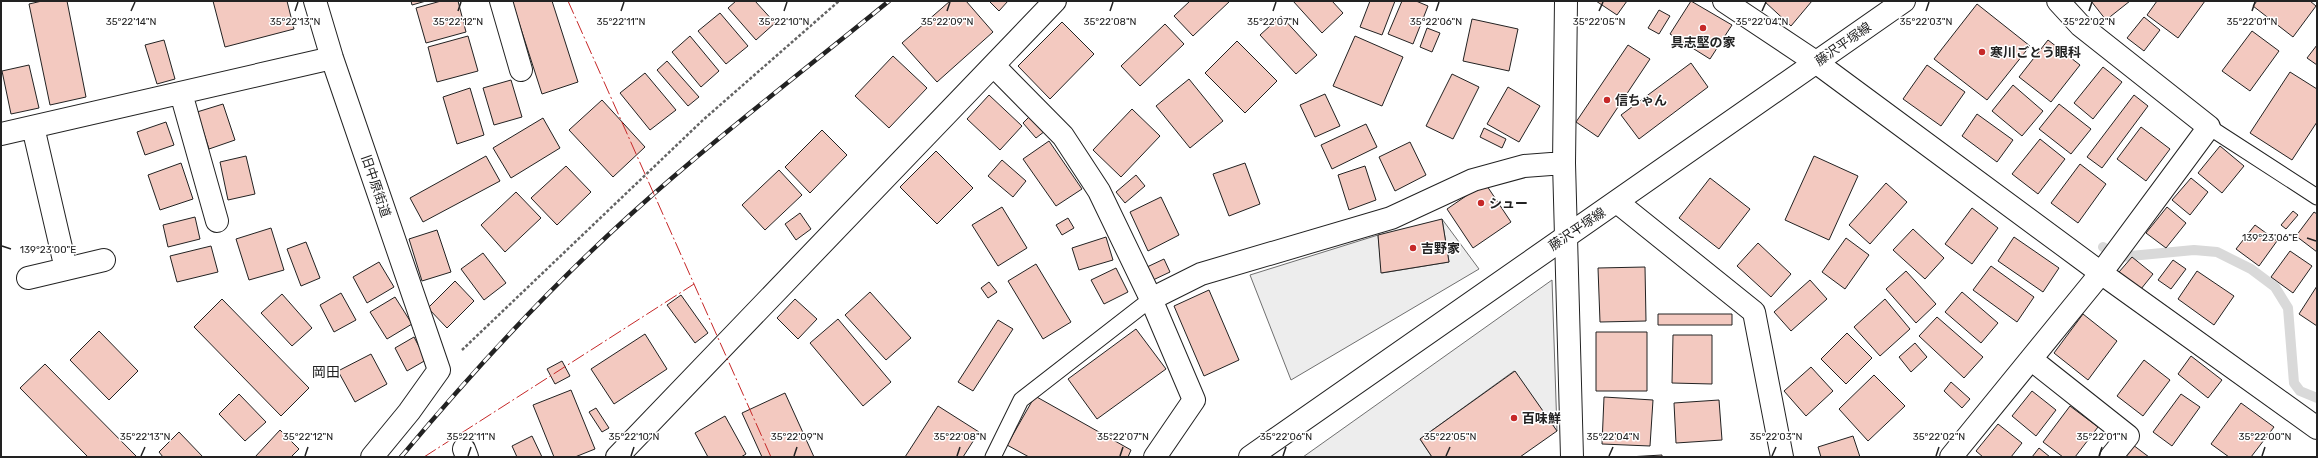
<svg xmlns="http://www.w3.org/2000/svg" width="2318" height="458" font-family="Rubik,'Noto Sans JP',sans-serif">
  <style>
    .parking { fill: #ededed; stroke: #6f6f6f }
    .lines { fill: none; stroke-linecap: round; stroke-linejoin: round }
    .stream { stroke: #d9d9d9; stroke-width: 10 }
    .building { fill: #f3c9c0; stroke: #222 }
    .service-casing { stroke: #222; stroke-width: 17 }
    .minor-casing { stroke: #222; stroke-width: 24 }
    .primary-casing { stroke: #222; stroke-width: 24 }
    .path { stroke: #646464; stroke-width: 2.5; stroke-dasharray: 3 2; stroke-linecap: butt }
    .service { stroke: #fff; stroke-width: 15 }
    .minor { stroke: #fff; stroke-width: 22 }
    .primary { stroke: #fff; stroke-width: 22 }
    .rail-casing { stroke: #222; stroke-width: 4.5 }
    .rail { stroke: #fff; stroke-width: 3; stroke-dasharray: 9; stroke-linecap: butt }
    .power { stroke: #c62828; stroke-width: 1; stroke-dasharray: 14 3 2 3; stroke-linecap: butt }
    .ticks { fill: none; stroke: #222; stroke-width: 1.5 }
    .poi-dot { fill: #c62828; stroke: #fff; stroke-width: 1.5 }
    .labels { text-anchor: middle; dominant-baseline: central; stroke-width: 3; stroke-linejoin: round; paint-order: stroke }
    .poi-label { font-size: 13px; font-weight: bold; fill: #222; stroke: #fff; text-anchor: start }
    .street-label { font-size: 13px; fill: #222; stroke: #fff }
    .neighbourhood-label { font-size: 14px; fill: #222; stroke: #fff }
    .ticks-label { font-size: 10px; text-anchor: middle; fill: #222; stroke: #fff; stroke-width: 3; stroke-linejoin: round; paint-order: stroke }
  </style>
  <rect width="100%" height="100%" fill="#fff"/>
  <path class="parking" d="M1442,219L1479,269L1291,380L1250,275L1378,235L1382,273L1449,262Z
    M1552,280L1557,431L1514,371L1420,439L1432,457H1303Z"/>
  <g class="lines">
    <path class="stream" d="M2103,247L2120,257L2194,250L2217,252L2251,269L2275,287L2288,308L2294,383L2300,391L2317,398"/>
  </g>
  <path class="building" d="M42,1H67L86,97L50,105L29,4Z
    M213,1H287L294,29L225,47Z
    M411,1H426L412,5Z
    M441,1H458L466,32L426,43L416,8Z
    M512,1H552L578,82L542,94Z
    M736,1H755L775,23L756,40L728,8Z
    M950,1H966L993,32L937,82L902,43Z
    M989,1H1008L999,11Z
    M1190,1H1230L1193,36L1174,16Z
    M1293,1H1332L1343,13L1322,33Z
    M1370,1H1395L1382,35L1360,27Z
    M1402,1H1416L1428,6L1413,44L1388,34Z
    M1596,1H1627L1617,15Z
    M1691,1L1732,25L1710,59L1670,34Z
    M1764,1H1812L1791,26Z
    M2091,1H2130L2106,20Z
    M2157,1H2205L2178,38L2147,15Z
    M2257,1H2310L2316,6L2293,37L2253,6Z
    M1977,4L2030,46L1987,100L1934,59Z
    M1659,10L1670,16L1659,34L1648,28Z
    M720,13L748,46L726,64L698,31Z
    M1281,16L1317,55L1296,74L1260,35Z
    M2144,17L2160,30L2144,51L2127,38Z
    M1472,19L1518,29L1509,71L1463,61Z
    M1062,22L1094,54L1050,99L1018,66Z
    M1165,24L1184,44L1140,86L1121,66Z
    M1427,28L1440,33L1432,52L1420,47Z
    M2252,31L2279,51L2250,91L2222,71Z
    M468,36L478,71L437,82L428,47Z
    M690,36L719,71L701,87L672,52Z
    M1355,36L1403,57L1382,106L1333,86Z
    M164,40L175,79L157,84L145,45Z
    M2048,40L2080,65L2051,102L2019,77Z
    M1237,41L1277,81L1245,113L1205,73Z
    M1628,45L1650,59L1598,137L1576,122Z
    M2317,45V65L2307,58Z
    M893,56L927,88L889,128L855,96Z
    M667,61L699,97L688,106L657,70Z
    M1691,63L1708,87L1639,139L1621,115Z
    M29,65L39,108L11,114L2,71Z
    M1927,65L1965,92L1941,126L1903,99Z
    M2103,67L2122,82L2093,119L2074,103Z
    M2290,72L2317,89V122L2292,160L2250,133Z
    M645,73L676,110L650,130L620,93Z
    M1452,74L1479,87L1453,139L1426,126Z
    M1189,79L1223,121L1190,148L1156,106Z
    M511,80L522,117L494,125L483,88Z
    M2013,85L2043,111L2022,136L1992,111Z
    M1508,87L1540,106L1519,142L1487,124Z
    M470,88L484,135L457,144L443,97Z
    M1325,94L1340,126L1315,137L1300,105Z
    M989,95L1022,126L1000,150L967,119Z
    M2134,95L2148,106L2102,168L2087,157Z
    M602,100L645,147L613,177L569,130Z
    M223,104L235,140L209,149L197,112Z
    M2059,104L2091,129L2071,154L2039,129Z
    M1132,109L1160,136L1121,177L1093,150Z
    M1977,114L2013,140L1997,162L1962,136Z
    M1031,115L1045,131L1036,138L1023,123Z
    M543,118L560,148L511,178L493,148Z
    M166,122L174,145L145,155L137,132Z
    M1366,124L1377,147L1332,169L1321,145Z
    M2141,127L2170,149L2146,181L2117,159Z
    M1484,128L1506,139L1502,148L1480,137Z
    M822,130L847,155L810,193L785,167Z
    M2040,139L2065,159L2038,194L2012,174Z
    M1049,141L1082,189L1056,206L1023,159Z
    M1410,142L1426,175L1395,191L1379,157Z
    M2220,146L2244,166L2222,193L2198,173Z
    M936,151L973,188L937,224L900,187Z
    M246,156L255,194L228,200L220,162Z
    M486,156L500,181L423,222L410,198Z
    M1814,156L1858,176L1829,240L1785,220Z
    M1002,160L1026,181L1013,197L988,176Z
    M181,163L193,199L160,210L148,175Z
    M1245,163L1260,204L1229,216L1213,174Z
    M2080,164L2106,184L2078,223L2051,203Z
    M566,166L591,192L557,225L531,198Z
    M1365,166L1376,200L1349,210L1338,175Z
    M779,170L802,195L765,230L742,205Z
    M1136,175L1145,186L1125,203L1116,192Z
    M1710,178L1750,209L1719,249L1679,218Z
    M2191,178L2208,192L2190,215L2172,200Z
    M1485,183L1511,222L1473,248L1447,209Z
    M1886,183L1907,202L1870,244L1849,225Z
    M516,192L541,218L505,252L481,225Z
    M1161,197L1179,235L1148,251L1130,212Z
    M1002,207L1027,248L998,266L972,225Z
    M2167,207L2186,223L2166,248L2146,233Z
    M1972,208L1998,228L1972,264L1945,244Z
    M2293,211L2298,215L2286,229L2281,225Z
    M2314,212L2317,214V252L2296,236Z
    M800,213L811,229L796,240L785,224Z
    M195,217L200,239L168,247L163,225Z
    M1068,218L1074,228L1062,235L1056,225Z
    M1442,219L1449,262L1381,273L1378,235Z
    M2255,225L2277,241L2259,266L2236,249Z
    M271,228L284,270L249,280L236,239Z
    M1913,229L1944,258L1925,279L1893,250Z
    M437,230L451,272L422,281L409,239Z
    M1106,237L1113,260L1079,270L1072,248Z
    M2014,237L2059,268L2043,292L1998,261Z
    M1846,238L1869,255L1845,289L1822,272Z
    M306,242L320,278L301,286L287,249Z
    M1758,243L1791,274L1771,297L1737,266Z
    M211,246L218,272L177,282L170,256Z
    M2290,251L2312,266L2293,293L2271,277Z
    M483,253L506,283L484,300L461,269Z
    M2132,257L2153,274L2141,289L2119,272Z
    M1164,259L1170,272L1153,280L1147,267Z
    M2173,260L2186,269L2171,289L2158,280Z
    M379,262L394,287L367,303L353,277Z
    M1036,264L1071,322L1043,339L1008,281Z
    M1991,266L2034,297L2017,322L1973,290Z
    M1645,267L1646,321L1600,322L1598,268Z
    M1116,268L1128,292L1104,304L1091,280Z
    M1906,271L1936,304L1916,323L1886,289Z
    M2197,271L2234,296L2214,325L2178,299Z
    M1810,280L1827,299L1791,331L1774,312Z
    M455,281L474,301L447,328L428,308Z
    M989,282L997,292L988,298L981,288Z
    M2317,286V326L2299,314Z
    M1209,290L1239,360L1204,376L1174,306Z
    M870,292L911,338L886,360L845,315Z
    M1962,292L1998,323L1981,343L1945,312Z
    M341,293L356,320L334,332L320,305Z
    M282,294L312,328L292,346L261,313Z
    M681,295L708,333L695,343L667,305Z
    M395,297L412,324L387,339L370,312Z
    M222,299L309,388L281,416L194,327Z
    M795,299L817,319L798,339L777,318Z
    M1885,299L1910,329L1880,356L1854,327Z
    M1658,314H1732V325H1658Z
    M2083,314L2117,341L2088,380L2054,353Z
    M1937,317L1983,357L1964,378L1919,336Z
    M838,319L891,382L863,406L810,343Z
    M998,320L1013,329L973,391L958,382Z
    M1136,329L1166,369L1097,419L1068,379Z
    M99,331L138,371L109,400L70,360Z
    M1596,332H1647V391H1596Z
    M1847,333L1872,358L1846,384L1821,359Z
    M645,334L667,369L614,404L591,369Z
    M1673,335H1712V384L1672,383Z
    M414,337L426,360L407,371L395,348Z
    M1915,343L1927,357L1911,372L1899,357Z
    M371,354L387,384L355,402L338,371Z
    M2191,356L2222,380L2208,398L2178,374Z
    M2144,360L2170,380L2143,416L2117,396Z
    M562,361L570,376L555,384L547,369Z
    M45,364L137,457H88L20,388Z
    M1811,367L1833,391L1806,416L1784,391Z
    M1515,371L1557,431L1520,457H1432L1420,439Z
    M1874,375L1905,406L1868,441L1839,409Z
    M1951,382L1970,399L1962,408L1944,391Z
    M571,390L595,449L575,457H554L533,405Z
    M2032,391L2056,410L2036,436L2012,416Z
    M785,393L814,457H762L742,413Z
    M239,394L266,422L245,441L219,414Z
    M2181,394L2200,407L2172,446L2153,432Z
    M1035,396L1131,450L1128,457H1029L1007,445Z
    M1604,397L1653,400L1650,446L1602,444Z
    M1719,400L1722,440L1676,443L1674,403Z
    M2241,403L2274,427L2251,457H2229L2211,444Z
    M938,406L979,432L963,457H905Z
    M2070,406L2098,427L2075,457H2063L2043,442Z
    M596,408L609,428L602,432L589,412Z
    M725,416L746,454L741,457H708L695,433Z
    M1998,424L2022,443L2011,457H1983L1976,451Z
    M280,430L299,449L291,457H255Z
    M179,432L203,457H163L159,452Z
    M532,436L542,457H517L512,446Z
    M1853,436L1860,457H1821L1818,447Z
    M2133,445L2149,457H2124Z
    M2039,448L2050,457H2032Z
    M1662,455V457H1628Z"/>
  <g class="lines">
    <defs>
      <path id="service" d="M2209,127L2317,197
        M993,457L1021,400L1151,299"/>
      <path id="minor" d="M315,1L332,58L439,370L409,412L372,457
        M501,1L521,70
        M1566,1L1564,163L1572,457
        M1724,1L1817,63L2101,273L2317,428
        M994,66L1063,136L1099,191L1151,299L1194,400L1155,457
        M181,93L217,221
        M33,127L66,269
        M1,134L332,58
        M1617,202L1754,312L1782,457
        M28,278L104,260
        M1151,299L1201,274L1391,218L1473,180L1524,166L1564,163
        M2032,360L2128,436L2111,457
        M464,449L467,457
        M617,457L1055,1
        M1951,457L2101,273L2209,127L2080,25L2058,1"/>
      <path id="primary" d="M1250,457L1904,1"/>
    </defs>
    <use href="#service" class="service-casing"/>
    <use href="#minor" class="minor-casing"/>
    <use href="#primary" class="primary-casing"/>
    <path class="path" d="M462,350L703,120L839,1"/>
    <use href="#service" class="service"/>
    <use href="#minor" class="minor"/>
    <use href="#primary" class="primary"/>
    <defs>
      <path id="rail" d="M401,457C472,372 547,290 630,215C713,140 802,72 889,1"/>
    </defs>
    <use href="#rail" class="rail-casing"/>
    <use href="#rail" class="rail"/>
    <path class="power" d="M568,1L771,457
      M424,457L694,284"/>
  </g>
  <path class="ticks" d="M131,11L135,2M295,11L298,2M458,11L461,2M621,11L624,2M784,11L787,2M947,11L950,2M1110,11L1113,2M1273,11L1276,2M1436,11L1439,2M1599,11L1603,2M1762,11L1766,2M1926,11L1929,2M2089,11L2092,2M2252,11L2255,2M2307,238L2316,241M2,246L11,249M141,456L145,447M305,456L308,447M468,456L471,447M631,456L634,447M794,456L797,447M957,456L960,447M1120,456L1123,447M1283,456L1286,447M1446,456L1450,447M1609,456L1613,447M1772,456L1776,447M1936,456L1939,447M2099,456L2102,447M2262,456L2265,447"/>
  <g class="poi-dot">
    <circle cx="1703" cy="28" r="4"/>
    <circle cx="1982" cy="52" r="4"/>
    <circle cx="1607" cy="100" r="4"/>
    <circle cx="1481" cy="203" r="4"/>
    <circle cx="1413" cy="248" r="4"/>
    <circle cx="1514" cy="418" r="4"/>
  </g>
  <g class="labels">
    <g class="poi-label">
      <text x="1703" y="42" text-anchor="middle">具志堅の家</text>
      <text x="1990" y="52">寒川ごとう眼科</text>
      <text x="1615" y="100">信ちゃん</text>
      <text x="1489" y="203">シュー</text>
      <text x="1421" y="248">吉野家</text>
      <text x="1522" y="418">百味鮮</text>
    </g>
    <g class="street-label">
      <text transform="translate(1843 44) rotate(-35)">藤沢平塚線</text>
      <text transform="translate(376 186) rotate(71)">旧中原街道</text>
      <text transform="translate(1577 229) rotate(-34)">藤沢平塚線</text>
    </g>
    <g class="neighbourhood-label">
      <text x="326" y="372">岡田</text>
    </g>
  </g>
  <g class="ticks-label">
    <text x="131" y="25">35°22'14"N</text>
    <text x="295" y="25">35°22'13"N</text>
    <text x="458" y="25">35°22'12"N</text>
    <text x="621" y="25">35°22'11"N</text>
    <text x="784" y="25">35°22'10"N</text>
    <text x="947" y="25">35°22'09"N</text>
    <text x="1110" y="25">35°22'08"N</text>
    <text x="1273" y="25">35°22'07"N</text>
    <text x="1436" y="25">35°22'06"N</text>
    <text x="1599" y="25">35°22'05"N</text>
    <text x="1762" y="25">35°22'04"N</text>
    <text x="1926" y="25">35°22'03"N</text>
    <text x="2089" y="25">35°22'02"N</text>
    <text x="2252" y="25">35°22'01"N</text>
    <text x="2270" y="241">139°23'06"E</text>
    <text x="48" y="253">139°23'00"E</text>
    <text x="145" y="440">35°22'13"N</text>
    <text x="308" y="440">35°22'12"N</text>
    <text x="471" y="440">35°22'11"N</text>
    <text x="634" y="440">35°22'10"N</text>
    <text x="797" y="440">35°22'09"N</text>
    <text x="960" y="440">35°22'08"N</text>
    <text x="1123" y="440">35°22'07"N</text>
    <text x="1286" y="440">35°22'06"N</text>
    <text x="1450" y="440">35°22'05"N</text>
    <text x="1613" y="440">35°22'04"N</text>
    <text x="1776" y="440">35°22'03"N</text>
    <text x="1939" y="440">35°22'02"N</text>
    <text x="2102" y="440">35°22'01"N</text>
    <text x="2265" y="440">35°22'00"N</text>
  </g>
  <rect width="2318" height="458" fill="none" stroke="#222222" stroke-width="4"/>
</svg>
